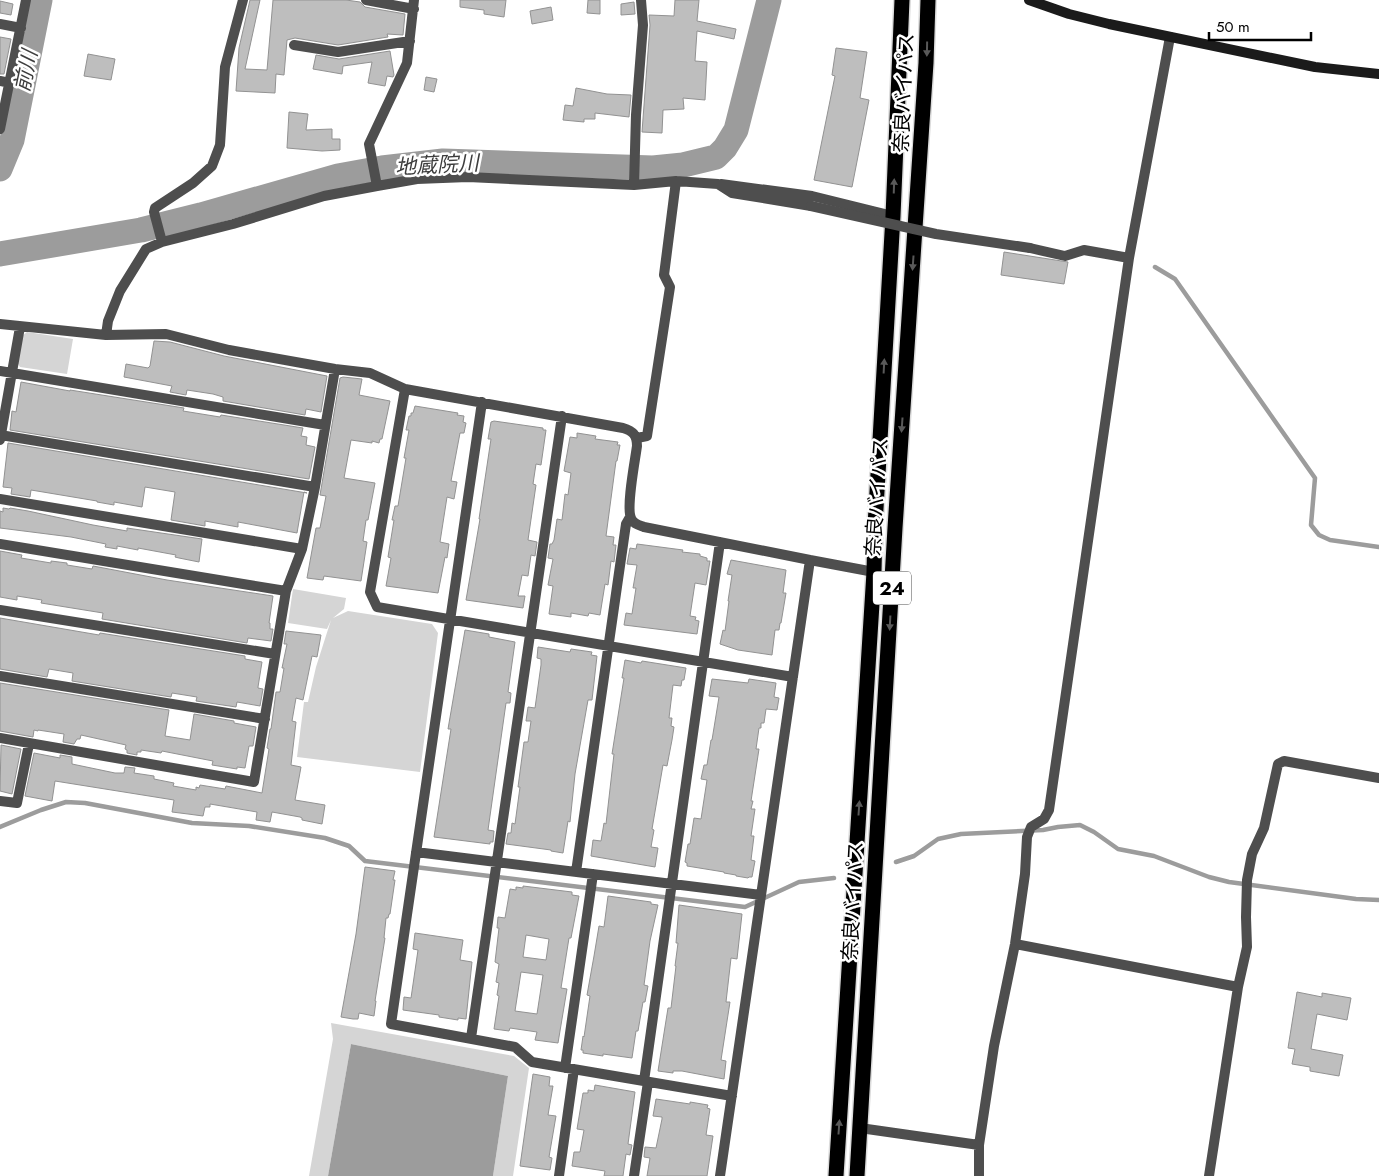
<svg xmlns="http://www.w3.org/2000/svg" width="1379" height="1176" font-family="Jost,'Noto Sans JP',sans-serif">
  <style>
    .green { fill: #d5d5d5 }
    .water { fill: #9c9c9c }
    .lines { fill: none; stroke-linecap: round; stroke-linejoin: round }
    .stream { stroke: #9c9c9c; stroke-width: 4.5 }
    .river { stroke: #9c9c9c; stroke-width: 25 }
    .building { fill: #bebebe; stroke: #929292; fill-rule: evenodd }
    .highway-casing { stroke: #dbdbdb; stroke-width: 18 }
    .street { stroke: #4e4e4e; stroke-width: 10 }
    .secondary { stroke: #1b1b1b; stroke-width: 10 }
    .highway { stroke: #000; stroke-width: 15 }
    .street-bridge { stroke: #4e4e4e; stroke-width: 10 }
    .oneway { fill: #595959 }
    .labels { text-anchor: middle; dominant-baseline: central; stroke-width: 5; stroke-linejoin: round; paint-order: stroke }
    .shield { fill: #fff; stroke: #4c4c4c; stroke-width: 1 }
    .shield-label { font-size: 19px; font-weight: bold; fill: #000 }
    .street-label { font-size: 20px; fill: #000; stroke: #fff }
    .water-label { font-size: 21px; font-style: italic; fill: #3d3d3d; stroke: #fff }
  </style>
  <rect width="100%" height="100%" fill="#fff"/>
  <path class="green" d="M27,332L73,339L67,374L20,367L17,362L22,336Z
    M293,589L346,598L344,609L333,618L348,611L432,624L438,633L420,772L297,757L304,702H308L316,667L331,620L327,629L288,623Z
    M331,1023L514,1056L529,1068L513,1176H493L508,1076L351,1044L328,1176H309L333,1039Z"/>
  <path class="water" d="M351,1044L508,1076L493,1176H328Z"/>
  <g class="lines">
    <path class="stream" d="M1155,267L1175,279L1315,478L1311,525L1319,535L1330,540L1379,547
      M0,827L41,810L66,802L85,803L192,823L249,826L325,838L349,846L365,861L745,907L799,882L834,878
      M896,862L914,856L938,839L961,834L1043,830L1058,827L1080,825L1094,832L1118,849L1154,856L1209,877L1229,882L1356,899L1379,900"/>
    <path class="river" d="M0,169L12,140L40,0
      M0,254L141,230L201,215L338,176L382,168L443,161L653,168L683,165L716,157L725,148L736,130L769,0"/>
  </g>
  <path class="building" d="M250,0H260L245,69L267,70L273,0H346L360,2L365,7L405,14L403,35L387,34L388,37L338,45L295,38L287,40L284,75L276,74L275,93L236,91L239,48Z
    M460,0H506L504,17L484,14V10L460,7Z
    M588,0H600V14L587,13Z
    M675,0H699L697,21L736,29L734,39L697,31L695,61L707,62L705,100L683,98L684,109L663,110L662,133L642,132L650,25L649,15L674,16Z
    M0,1L13,4L11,15L0,13Z
    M634,2L635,14L621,15V4Z
    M551,7L553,20L532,24L530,11Z
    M0,37L11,39L4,74H0Z
    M836,48L867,52L860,98L869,100L852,187L814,180L835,76L832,75Z
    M390,51L394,75L393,77L387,76L385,86L368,83L372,62L343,66L342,74L313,69L316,55L339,59Z
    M88,54L115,59L111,80L84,76Z
    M426,77L437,79L434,92L424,90Z
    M576,88L607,94L631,95L629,117L595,113V119H584V122L563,120L565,105L573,106Z
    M289,112L308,114L306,130L332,129V139H340V150L322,151L287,148Z
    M1004,252L1068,262L1064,284L1001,275Z
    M154,341L170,342L224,356L327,376L321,412L306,409L305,415L223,401V397L213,394L187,390L186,395L170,392L172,386L124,377L126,364L148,368L150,366Z
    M343,377L362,379L359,395L390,401L382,439H380L379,443L372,441V443L351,440L344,478L375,483L368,520H366L363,541L367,542L361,581L324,576L323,580L307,578L316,528H320L326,496L320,495L340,378Z
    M21,382L70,391V390L184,408L183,411L220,417L221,415L303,428L301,436L307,437L306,445L315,447L309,479L10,430L12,411L16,412Z
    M415,406L458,413L457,415L464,416L463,422L466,423L464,433H460L451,481L457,482L454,499L447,497L440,542L449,544L447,558L445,557L438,593L386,586L391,558L388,557L394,520H392L395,506H398L406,458H404L409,430H406L409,416H411V413H413Z
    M494,421L543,428V430H546L541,465L536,464L533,484L536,485L528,540L537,542L535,556L531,555L528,576L522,575L518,596H525L523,608L466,600L480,519H479L491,439H488L491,422Z
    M577,433L596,436L595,439L618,442L617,445H620L617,461H616L606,536L614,537L613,545H616L614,562L611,561L608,585L605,584L600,615L589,613L588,616L571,613V617L549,614L553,586L548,585L553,559L548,558L550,544H552L554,540L557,519L562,520L565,494L568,495L571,473L564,471L570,437L577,438Z
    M8,443L307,493L304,492L297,533L238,522V527L205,521V526L171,520L175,492L145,487L142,507L114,502V505L97,502V501L31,490L30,497L11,494L12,488L3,487Z
    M3,508L9,509L10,508L28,511L93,525L127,531V528L202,539L199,562L179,558L175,557L176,555L138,548V550L117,546V549L105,547L106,544L71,537L0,528V511L3,512Z
    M637,544L683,550L682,552L700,554V556L707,558V561H710L706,585L695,583L690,616L696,617L695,620L699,621L697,634L624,625L626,613L632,614L636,588H633L637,565L627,564L630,548L636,549Z
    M0,551L22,555L21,558L51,563V561L67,563V565L92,569L93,566L167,580L273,596L269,623H270V629H273L271,641L248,638L247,643L102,619L103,613L41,603L42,600L17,596V600L0,597Z
    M731,560L786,570L783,593H786L781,623H780L779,630H775L772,655L738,650L720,644L723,630L725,631L729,601H728L732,575L727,574Z
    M0,618L99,635L100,633L245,656V659L262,662L258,687V688L263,689L260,706L237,702L236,707L196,701L197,697L172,693L171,697L72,681L73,673L49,669L47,677L0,669Z
    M465,630L489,634V637L515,642L508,692L511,693L510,703H506L488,830L494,831L493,842H490V844L434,837L451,729H448Z
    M286,631L321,635L317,657L312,656L303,700L296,698L292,721L296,722L291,765L301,767L295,800L325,805L322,824L302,820V818L300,817L272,812L270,822L256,820L257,812L210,804V807H205L203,816L188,814L172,812L174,800L55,781L52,801L25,796L34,753L60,758V755L72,757V764L115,773H124L125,767L135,768L134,773L154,776V779L174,783L173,786L196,790V787L199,788L200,785L225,789L226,786L262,793L269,749L267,748L270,729H271L276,692H280L284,668H282L287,644H284Z
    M538,647L570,652L571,649L592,652L591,655L597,656L592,700H588L575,774L570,822L568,821L563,853L551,851V850L506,844L508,833H511L512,823L515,824L520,787H518L524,742H528L531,721H526L528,707L535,708L541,665V659L537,658Z
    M625,660L641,663L642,661L686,668L684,680H682L681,686L673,685L669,718H672L671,726L674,727L672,740L667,766L663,765L652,829L654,830L651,847L658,848L655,867L591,856L593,840L601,841L604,823L606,824L614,754H612L624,678H622Z
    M712,679L748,683L749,679L776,683L774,697L779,698L777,710L766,709L764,723H761V728H759L756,749H759L751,801H753L751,809H755L751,836H754L751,860L755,861L752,877H749L748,878L736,876V875L724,873V872L687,866V863L685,862L688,844H690L694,818L701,819L707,780L701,779L704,765H707L711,740H712L719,697L709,696Z
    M0,683L169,710L165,736L190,740L194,714L234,721V723L256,727L253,746H249L245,768L237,767V769L212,765L213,761L162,751L161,753L141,750V752H137V755L127,753V750L125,749L126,745L81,735L80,739H77L74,744L63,742L64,734L38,730V731L34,730L33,737L0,731Z
    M1,745L21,749L12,794L0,791Z
    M365,867L395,871L393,880H395L390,914H389L388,918H386L384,938H385L375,1001H376L374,1016L359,1013L358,1019H353L341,1017L356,934Z
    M523,886L572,892V895L579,896L571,938H569L561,988L567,989L558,1043L535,1040L537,1032L510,1028L509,1031L494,1029L499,996L497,995L499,983L496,982L499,964L495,962L499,928H497L498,917L505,918L510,889L516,890V887L523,888ZM526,935L549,939L546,960L523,957ZM521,972L543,975L537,1014L515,1011Z
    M608,896L651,902V904L658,905L650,941L644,985L648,986L645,1002H643L638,1031H636L632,1058L603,1054V1056L583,1053V1050H581L583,1036L584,1037L590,996L587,995L594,956L599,926L604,927Z
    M679,905L742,914L737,959L731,958L726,1002H730L721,1060L726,1061L724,1079L682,1071H673V1073L658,1071L668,1008H671L676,966H675L678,943H676Z
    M415,933L463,940L460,960L472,962L466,1019L458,1018V1020L439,1017V1015L403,1010L404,997L411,998L418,950L413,949Z
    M1297,992L1322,997V993L1351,998L1347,1020L1317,1014L1311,1049L1343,1055L1339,1076L1310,1071V1067L1292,1064L1295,1049L1288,1048Z
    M533,1074L550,1077L549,1086H553L548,1115L556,1116L549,1157L552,1158L550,1170L520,1166Z
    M595,1085L635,1092L628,1144L632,1145L630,1155L626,1154L623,1176H604L605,1171L572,1166L574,1152H580L584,1130L577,1129L583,1093H588V1090L594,1091Z
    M656,1099L690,1104V1102L708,1105L707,1108L710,1109L706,1135L713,1136L707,1176H647L650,1158L644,1157L645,1147L656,1148L662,1119V1117L653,1116Z"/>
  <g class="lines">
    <defs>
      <path id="highway" d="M836,1176L874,572L875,526L893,216L902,0
        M857,1176L895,528L926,63L928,0"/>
    </defs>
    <use href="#highway" class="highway-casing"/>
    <path class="street" d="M366,0L414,9
      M0,24L21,28
      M294,45L338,52L410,41
      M0,81L10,83
      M0,129L26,0
      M721,184L812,196L893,216
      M634,185L636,115L643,25L641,0
      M377,186L369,144L407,63L414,0
      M162,242L154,212L155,208L193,183L212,166L220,145L225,67L243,0
      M1030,248L1065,256L1084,250L1129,258
      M0,324L106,335L166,334L229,350L335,369L370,373L405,389L623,428C633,431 637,435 637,446C635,461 626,507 631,518C633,524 639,525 644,527L810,560
      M106,335L108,321L120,291L146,249L162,242L233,224L324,196L377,186L417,179L468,177L634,185L676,181L718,184L732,193L811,206
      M0,371L325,425
      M405,389L370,592L377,607L793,677
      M482,402L391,1024L515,1047L532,1062L732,1096
      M0,435L315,487
      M637,438L647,436L670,287L664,275L676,181
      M0,440L20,327
      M0,499L302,549
      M0,544L286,591
      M0,610L275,654
      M0,676L265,719
      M0,738L254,782L286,591L302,549L315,487L335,369
      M0,801L17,803L29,744
      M416,852L761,895
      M576,872L626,524L630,517
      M1015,944L1238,987
      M471,1038L562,416
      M565,1068L593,874
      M644,1081L720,542
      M860,1128L979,1145
      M559,1176L574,1069
      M634,1176L648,1082
      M720,1176L810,560L874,572
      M979,1176V1145L994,1046L1015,944L1025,874L1027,837L1031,827L1044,819L1049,810L1129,258L1170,37
      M1209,1176L1238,987L1247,947L1246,917L1247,880L1252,854L1264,828L1278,764L1284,761L1379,778"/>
    <path class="secondary" d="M1029,0L1069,14L1109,24L1315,67L1379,74"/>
    <use href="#highway" class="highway"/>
    <path class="street-bridge" d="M811,206L936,234L1030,248"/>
  </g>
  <defs><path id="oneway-solid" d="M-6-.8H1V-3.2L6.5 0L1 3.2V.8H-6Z" transform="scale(1.25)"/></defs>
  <g class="oneway">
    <use href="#oneway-solid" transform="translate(927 49) rotate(91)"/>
    <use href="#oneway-solid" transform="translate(894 186) rotate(-88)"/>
    <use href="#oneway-solid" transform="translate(913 263) rotate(94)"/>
    <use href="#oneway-solid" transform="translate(884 366) rotate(-87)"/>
    <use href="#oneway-solid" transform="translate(902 425) rotate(94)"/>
    <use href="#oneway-solid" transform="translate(890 623) rotate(93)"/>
    <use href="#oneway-solid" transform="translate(859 808) rotate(-86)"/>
    <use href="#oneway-solid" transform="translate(839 1127) rotate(-86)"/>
  </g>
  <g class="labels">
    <rect class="shield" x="873" y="571.5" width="38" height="33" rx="4"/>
    <g class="shield-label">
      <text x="892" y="588">24</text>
    </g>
    <g class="street-label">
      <text transform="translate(904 93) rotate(-87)">奈良バイパス</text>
      <text transform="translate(877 497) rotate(-86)">奈良バイパス</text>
      <text transform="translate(853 901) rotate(-87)">奈良バイパス</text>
    </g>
    <g class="water-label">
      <text transform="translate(26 71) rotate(-78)">前川</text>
      <text transform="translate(437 165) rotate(-3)">地蔵院川</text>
    </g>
  </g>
  <path d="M1209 32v8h102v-8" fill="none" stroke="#000000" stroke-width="2.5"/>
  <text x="1216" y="32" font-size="15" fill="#000000" stroke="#ffffff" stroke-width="4" paint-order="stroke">50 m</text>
</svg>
